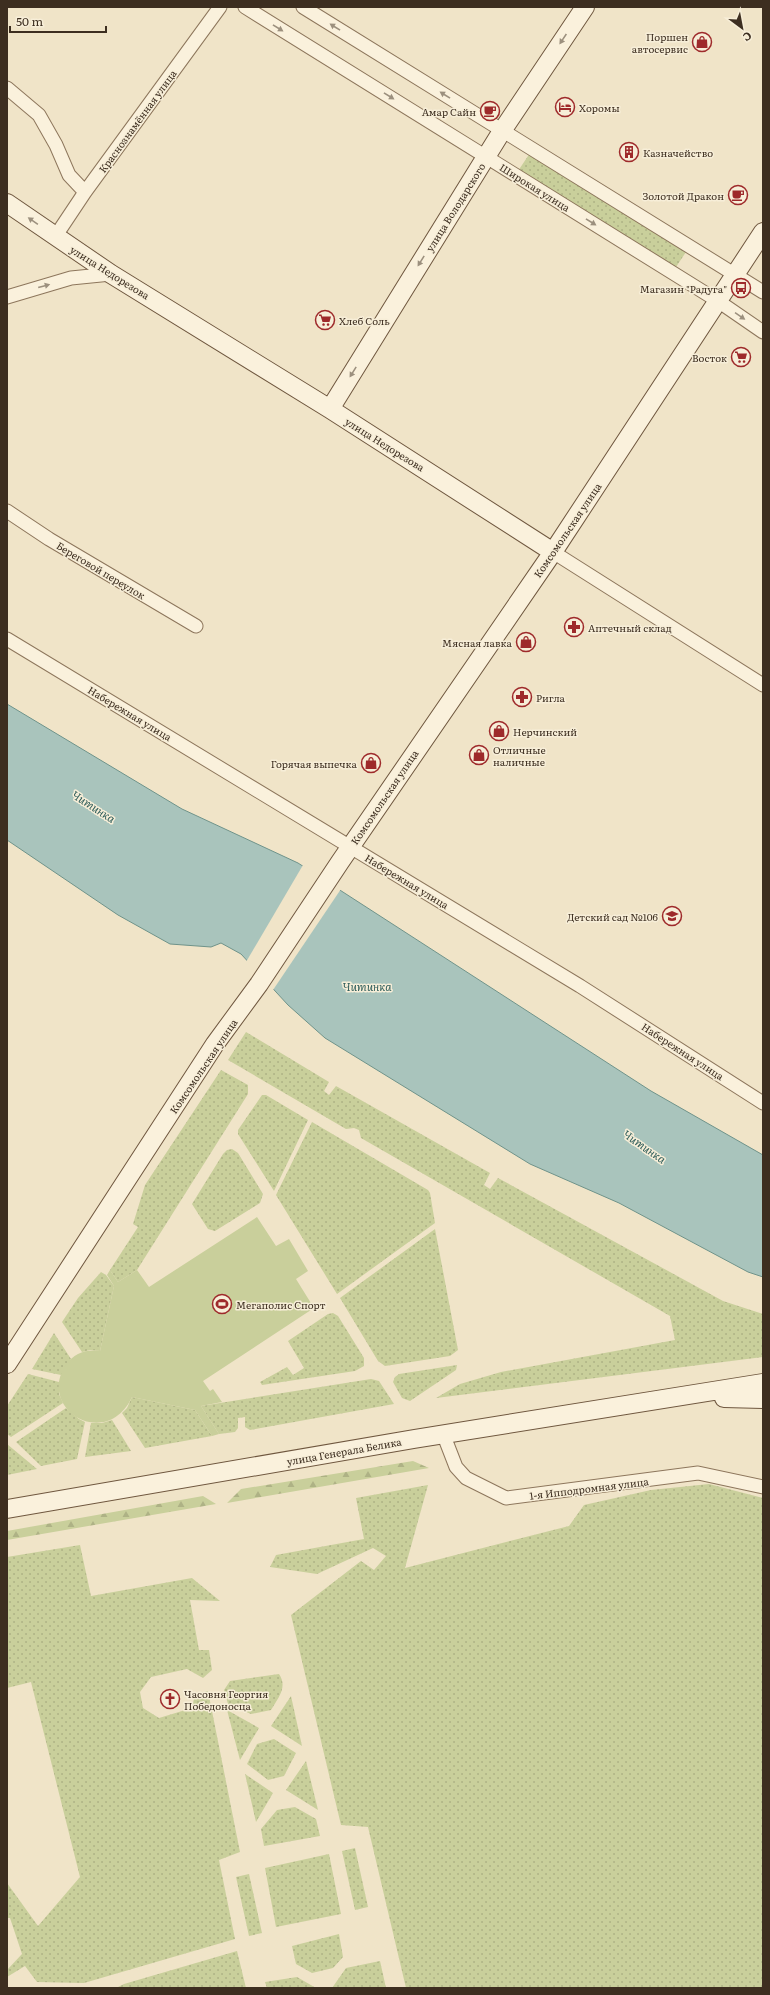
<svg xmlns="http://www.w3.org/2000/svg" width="770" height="1995" font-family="Literata,serif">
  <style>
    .grass { fill: url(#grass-dots) }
    .forest { fill: url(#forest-firs) }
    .garden { fill: #c9cf9b }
    .water { fill: #a9c4bc; stroke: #6f938a }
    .pier { fill: #f0e4c8 }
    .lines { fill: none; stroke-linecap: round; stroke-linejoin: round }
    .street-casing { stroke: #8d765c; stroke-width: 15 }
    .secondary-casing { stroke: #6f573f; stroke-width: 20 }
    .street { stroke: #faf1dc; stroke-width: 13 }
    .secondary { stroke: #faf1dc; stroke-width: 18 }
    .oneway { fill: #9c907e }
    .labels { text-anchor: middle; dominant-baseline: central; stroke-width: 3; stroke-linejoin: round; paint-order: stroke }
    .poi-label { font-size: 10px; fill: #3d2e20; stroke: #f7eed8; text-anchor: start }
    .street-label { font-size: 10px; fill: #3d2e20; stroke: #f7eed8 }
    .water-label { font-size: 11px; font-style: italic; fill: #2f5d5a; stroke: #f7eed8 }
  </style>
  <defs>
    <pattern id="grass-dots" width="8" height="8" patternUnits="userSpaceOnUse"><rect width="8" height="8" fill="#c9cf9b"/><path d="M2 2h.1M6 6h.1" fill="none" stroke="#aeb285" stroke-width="1.8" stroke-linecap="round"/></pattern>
    <pattern id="forest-firs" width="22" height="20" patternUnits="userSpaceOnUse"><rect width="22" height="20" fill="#c9cf9b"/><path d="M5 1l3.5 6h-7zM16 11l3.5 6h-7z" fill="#aeb285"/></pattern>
  </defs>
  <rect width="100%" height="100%" fill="#f0e4c8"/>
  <path class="grass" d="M532,150L688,249L674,270L518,171Z
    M246,1032L329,1082L324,1091L329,1095L336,1086L490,1173L484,1185L490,1189L498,1178L723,1301L763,1314V1357L436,1398L460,1384L501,1372L675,1340L670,1316L361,1138L359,1130L354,1128L346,1129L228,1060Z
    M221,1070L248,1085V1094L137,1270L118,1282L110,1270L138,1227L133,1224L145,1185Z
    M262,1095H266L308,1120L274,1191L238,1134V1130Z
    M312,1122L428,1190L430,1193L435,1223L337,1294L276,1195Z
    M232,1149L238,1153L263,1194L260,1203L215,1231L208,1229L192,1204L223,1154L227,1150Z
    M435,1229L458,1350L450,1356L385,1366L378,1361L340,1298Z
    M101,1272L106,1275L114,1286L100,1351L90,1350L82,1352L62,1322L78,1298Z
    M333,1313L338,1316L364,1358V1366L355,1371L262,1385L260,1382L287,1367L293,1375L304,1368L288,1341L328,1314Z
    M54,1333L71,1359L61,1375L32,1369Z
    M457,1365L456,1370L410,1401L402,1398L393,1382L395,1377L399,1374Z
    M28,1374L59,1382V1394L63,1403L11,1437L7,1434V1406Z
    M371,1379L379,1381L394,1404L250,1430L245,1427V1417L238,1418V1428L235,1432L219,1434L201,1406Z
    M132,1397L195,1410L212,1436L145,1448L122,1413L127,1408Z
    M66,1408L79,1419L85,1422L77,1459L41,1466L16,1442Z
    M112,1420L131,1451L85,1457L91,1423H102Z
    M7,1444L37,1469L7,1475Z
    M709,1484L763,1498V1988H406L368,1827L341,1825L291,1615L361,1561L374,1570L386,1556L373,1548L317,1574L270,1567L276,1555L364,1539L356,1498L428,1485L405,1568L569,1526L584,1505L651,1490Z
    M80,1545L91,1596L192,1578L220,1601L190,1600L199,1650H209L212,1670L203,1678L187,1669L151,1677L140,1692L143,1708L159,1718L192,1708L195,1694L208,1691L240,1852L219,1860L235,1939L84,1983L37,1982L25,1966L7,1977V1970L22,1954L10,1918H7V1883L38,1926L80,1877L31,1682L7,1688V1557Z
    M279,1674C288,1687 278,1698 271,1710L251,1714L228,1704L224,1690L230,1681Z
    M291,1696L302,1746L271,1726Z
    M227,1710L259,1728L240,1760Z
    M274,1739L296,1753L284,1776L268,1780L247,1764L257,1744Z
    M306,1761L318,1810L286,1790Z
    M245,1774L273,1793L256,1822Z
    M295,1807L316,1819L320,1836L264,1846L261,1829L277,1810Z
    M355,1848L368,1907L355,1910L342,1851Z
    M329,1854L341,1914L276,1927L265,1868Z
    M249,1874L262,1933L249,1936L236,1877Z
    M339,1934L343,1957L333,1968L312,1973L296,1964L292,1946Z
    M237,1951L246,1988H116L124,1984Z
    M380,1961L386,1988H332L346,1968Z
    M297,1977L316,1988H267L265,1982Z"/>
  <path class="forest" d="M413,1461L429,1468L227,1503L241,1489Z
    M203,1496L216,1504L7,1540V1531Z"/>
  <path class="garden" d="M257,1217L276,1246L289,1239L308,1271L296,1279L314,1308L203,1381L210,1391L213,1389L222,1402L201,1406L219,1434L212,1436L195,1410L132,1397C106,1452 36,1408 66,1365C74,1353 86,1349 100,1351L114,1286L107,1275L110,1270L118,1282L137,1270L149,1287Z"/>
  <path class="water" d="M7,704L182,809L298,863L651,1091L763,1155V1277L748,1272L619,1203L530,1164L325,1038L288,1005L241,954L221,943L211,947L170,944L118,915L7,840Z"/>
  <path class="pier" d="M303,865L341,889L273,990L246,962Z"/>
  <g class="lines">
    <defs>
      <path id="street" d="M245,7L718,301L763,332
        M303,7L763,292
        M7,88L39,115L56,145L69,175L85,192
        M55,237L85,192L220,7
        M7,297L71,278L111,274
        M7,511L49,539L196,626
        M553,552L763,685
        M7,639L580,986L763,1103
        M444,1436L456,1467L466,1478L506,1498L698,1473L763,1487"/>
      <path id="secondary" d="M7,203L111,274L330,409L553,552
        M330,409L502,131L585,7
        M7,1364L215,1044L259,984L340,862L553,552L763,232
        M724,1398L763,1399
        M7,1509L414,1439L763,1383"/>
    </defs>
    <use href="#street" class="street-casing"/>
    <use href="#secondary" class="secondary-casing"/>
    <use href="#street" class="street"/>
    <use href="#secondary" class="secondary"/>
  </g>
  <defs><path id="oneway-solid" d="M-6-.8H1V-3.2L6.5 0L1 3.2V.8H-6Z"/></defs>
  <g class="oneway">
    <use href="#oneway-solid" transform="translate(335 27) rotate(-148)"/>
    <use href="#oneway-solid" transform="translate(278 28) rotate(32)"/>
    <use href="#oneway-solid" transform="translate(563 39) rotate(124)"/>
    <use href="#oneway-solid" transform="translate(445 95) rotate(-148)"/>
    <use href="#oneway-solid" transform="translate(389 96) rotate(32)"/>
    <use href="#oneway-solid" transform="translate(33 221) rotate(-145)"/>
    <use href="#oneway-solid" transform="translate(591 222) rotate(32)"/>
    <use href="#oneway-solid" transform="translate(421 261) rotate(122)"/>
    <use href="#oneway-solid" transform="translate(44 286) rotate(-15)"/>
    <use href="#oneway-solid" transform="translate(740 316) rotate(34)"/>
    <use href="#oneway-solid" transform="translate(353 372) rotate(122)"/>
  </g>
  <defs>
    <symbol id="shop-ring" viewBox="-11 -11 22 22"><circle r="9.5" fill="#f7eed8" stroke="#9e2a2b" stroke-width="1.5"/><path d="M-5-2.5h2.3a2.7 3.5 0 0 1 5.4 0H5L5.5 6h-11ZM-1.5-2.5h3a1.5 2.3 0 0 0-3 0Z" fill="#9e2a2b"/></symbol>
    <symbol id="hotel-ring" viewBox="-11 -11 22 22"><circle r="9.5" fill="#f7eed8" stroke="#9e2a2b" stroke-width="1.5"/><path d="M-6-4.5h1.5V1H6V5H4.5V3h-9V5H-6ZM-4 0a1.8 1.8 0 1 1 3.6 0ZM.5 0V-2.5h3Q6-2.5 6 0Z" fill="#9e2a2b"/></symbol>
    <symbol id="cafe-ring" viewBox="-11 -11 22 22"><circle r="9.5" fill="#f7eed8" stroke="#9e2a2b" stroke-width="1.5"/><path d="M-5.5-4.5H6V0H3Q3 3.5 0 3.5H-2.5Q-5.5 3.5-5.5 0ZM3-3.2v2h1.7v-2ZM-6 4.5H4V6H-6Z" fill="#9e2a2b"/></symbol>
    <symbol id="building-ring" viewBox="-11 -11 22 22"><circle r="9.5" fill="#f7eed8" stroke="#9e2a2b" stroke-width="1.5"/><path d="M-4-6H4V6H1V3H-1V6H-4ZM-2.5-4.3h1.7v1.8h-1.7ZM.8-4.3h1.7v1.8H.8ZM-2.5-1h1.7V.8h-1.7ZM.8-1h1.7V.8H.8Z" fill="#9e2a2b"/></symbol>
    <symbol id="bus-ring" viewBox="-11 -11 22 22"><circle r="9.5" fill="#f7eed8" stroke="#9e2a2b" stroke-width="1.5"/><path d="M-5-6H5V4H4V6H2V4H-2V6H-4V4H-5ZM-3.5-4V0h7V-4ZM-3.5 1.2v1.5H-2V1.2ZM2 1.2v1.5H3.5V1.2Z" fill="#9e2a2b"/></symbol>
    <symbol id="supermarket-ring" viewBox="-11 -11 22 22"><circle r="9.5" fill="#f7eed8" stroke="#9e2a2b" stroke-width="1.5"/><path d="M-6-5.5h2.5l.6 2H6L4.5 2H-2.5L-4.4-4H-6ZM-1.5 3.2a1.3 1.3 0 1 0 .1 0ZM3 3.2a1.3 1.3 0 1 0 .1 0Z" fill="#9e2a2b"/></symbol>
    <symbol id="pharmacy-ring" viewBox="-11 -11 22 22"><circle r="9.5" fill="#f7eed8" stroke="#9e2a2b" stroke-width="1.5"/><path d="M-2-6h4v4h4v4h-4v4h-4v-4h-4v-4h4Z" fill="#9e2a2b"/></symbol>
    <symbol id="school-ring" viewBox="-11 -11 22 22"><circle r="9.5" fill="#f7eed8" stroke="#9e2a2b" stroke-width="1.5"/><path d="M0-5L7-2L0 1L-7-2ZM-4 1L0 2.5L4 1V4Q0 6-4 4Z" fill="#9e2a2b"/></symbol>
    <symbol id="stadium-ring" viewBox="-11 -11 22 22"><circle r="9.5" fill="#f7eed8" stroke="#9e2a2b" stroke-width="1.5"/><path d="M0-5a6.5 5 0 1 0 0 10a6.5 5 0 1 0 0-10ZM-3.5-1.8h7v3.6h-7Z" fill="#9e2a2b"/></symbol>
    <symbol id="church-ring" viewBox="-11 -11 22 22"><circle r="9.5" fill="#f7eed8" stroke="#9e2a2b" stroke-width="1.5"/><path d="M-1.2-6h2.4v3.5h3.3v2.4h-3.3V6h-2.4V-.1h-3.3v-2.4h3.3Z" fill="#9e2a2b"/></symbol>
  </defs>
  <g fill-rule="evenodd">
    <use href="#shop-ring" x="691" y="31" width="22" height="22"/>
    <use href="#hotel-ring" x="554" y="96" width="22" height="22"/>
    <use href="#cafe-ring" x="479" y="100" width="22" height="22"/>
    <use href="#building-ring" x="618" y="141" width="22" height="22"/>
    <use href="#cafe-ring" x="727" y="184" width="22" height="22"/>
    <use href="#bus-ring" x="730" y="277" width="22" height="22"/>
    <use href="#supermarket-ring" x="314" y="309" width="22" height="22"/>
    <use href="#supermarket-ring" x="730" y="346" width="22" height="22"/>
    <use href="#pharmacy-ring" x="563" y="616" width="22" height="22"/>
    <use href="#shop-ring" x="515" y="631" width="22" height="22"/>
    <use href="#pharmacy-ring" x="511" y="686" width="22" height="22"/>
    <use href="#shop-ring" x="488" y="720" width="22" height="22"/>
    <use href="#shop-ring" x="468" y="744" width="22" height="22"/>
    <use href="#shop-ring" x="360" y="752" width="22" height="22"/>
    <use href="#school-ring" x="661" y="905" width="22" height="22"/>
    <use href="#stadium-ring" x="211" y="1293" width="22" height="22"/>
    <use href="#church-ring" x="159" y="1688" width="22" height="22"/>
  </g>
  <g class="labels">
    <g class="poi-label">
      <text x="688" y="36" text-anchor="end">Поршен<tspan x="688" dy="12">автосервис</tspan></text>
      <text x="579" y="107">Хоромы</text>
      <text x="476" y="111" text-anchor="end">Амар Сайн</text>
      <text x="643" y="152">Казначейство</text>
      <text x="724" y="195" text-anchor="end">Золотой Дракон</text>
      <text x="727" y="288" text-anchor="end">Магазин "Радуга"</text>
      <text x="339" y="320">Хлеб Соль</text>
      <text x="727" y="357" text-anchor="end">Восток</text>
      <text x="588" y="627">Аптечный склад</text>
      <text x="512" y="642" text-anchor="end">Мясная лавка</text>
      <text x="536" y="697">Ригла</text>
      <text x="513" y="731">Нерчинский</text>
      <text x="493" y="749">Отличные<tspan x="493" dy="12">наличные</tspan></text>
      <text x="357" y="763" text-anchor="end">Горячая выпечка</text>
      <text x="658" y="916" text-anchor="end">Детский сад №106</text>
      <text x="236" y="1304">Мегаполис Спорт</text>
      <text x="184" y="1693">Часовня Георгия<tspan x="184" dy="12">Победоносца</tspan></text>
    </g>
    <g class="street-label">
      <text transform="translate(137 121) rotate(-54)">Краснознамённая улица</text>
      <text transform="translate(535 187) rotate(32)">Широкая улица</text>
      <text transform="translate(455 207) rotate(-58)">улица Володарского</text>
      <text transform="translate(110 272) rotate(32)">улица Недорезова</text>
      <text transform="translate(385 444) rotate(32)">улица Недорезова</text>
      <text transform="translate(567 530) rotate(-56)">Комсомольская улица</text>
      <text transform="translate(101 570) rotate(31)">Береговой переулок</text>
      <text transform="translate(130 713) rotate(31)">Набережная улица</text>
      <text transform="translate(384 797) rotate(-56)">Комсомольская улица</text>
      <text transform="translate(407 881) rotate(31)">Набережная улица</text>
      <text transform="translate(683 1051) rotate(33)">Набережная улица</text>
      <text transform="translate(203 1066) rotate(-56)">Комсомольская улица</text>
      <text transform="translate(344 1451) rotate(-10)">улица Генерала Белика</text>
      <text transform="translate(589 1488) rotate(-7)">1-я Ипподромная улица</text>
    </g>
    <g class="water-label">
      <text transform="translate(94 806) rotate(33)">Читинка</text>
      <text x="367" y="986">Читинка</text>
      <text transform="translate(645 1146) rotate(35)">Читинка</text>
    </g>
  </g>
  <rect width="770" height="1995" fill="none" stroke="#3d2e20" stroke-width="16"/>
  <g transform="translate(742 28) rotate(148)" stroke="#f7eed8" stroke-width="3" paint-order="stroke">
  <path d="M0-3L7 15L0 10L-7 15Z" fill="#3d2e20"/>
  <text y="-6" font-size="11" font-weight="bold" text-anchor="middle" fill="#3d2e20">С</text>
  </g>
  <path d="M10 26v6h96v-6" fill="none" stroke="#3d2e20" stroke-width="2"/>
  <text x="16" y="26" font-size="12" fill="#3d2e20" stroke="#f7eed8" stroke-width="3" paint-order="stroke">50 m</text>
</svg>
